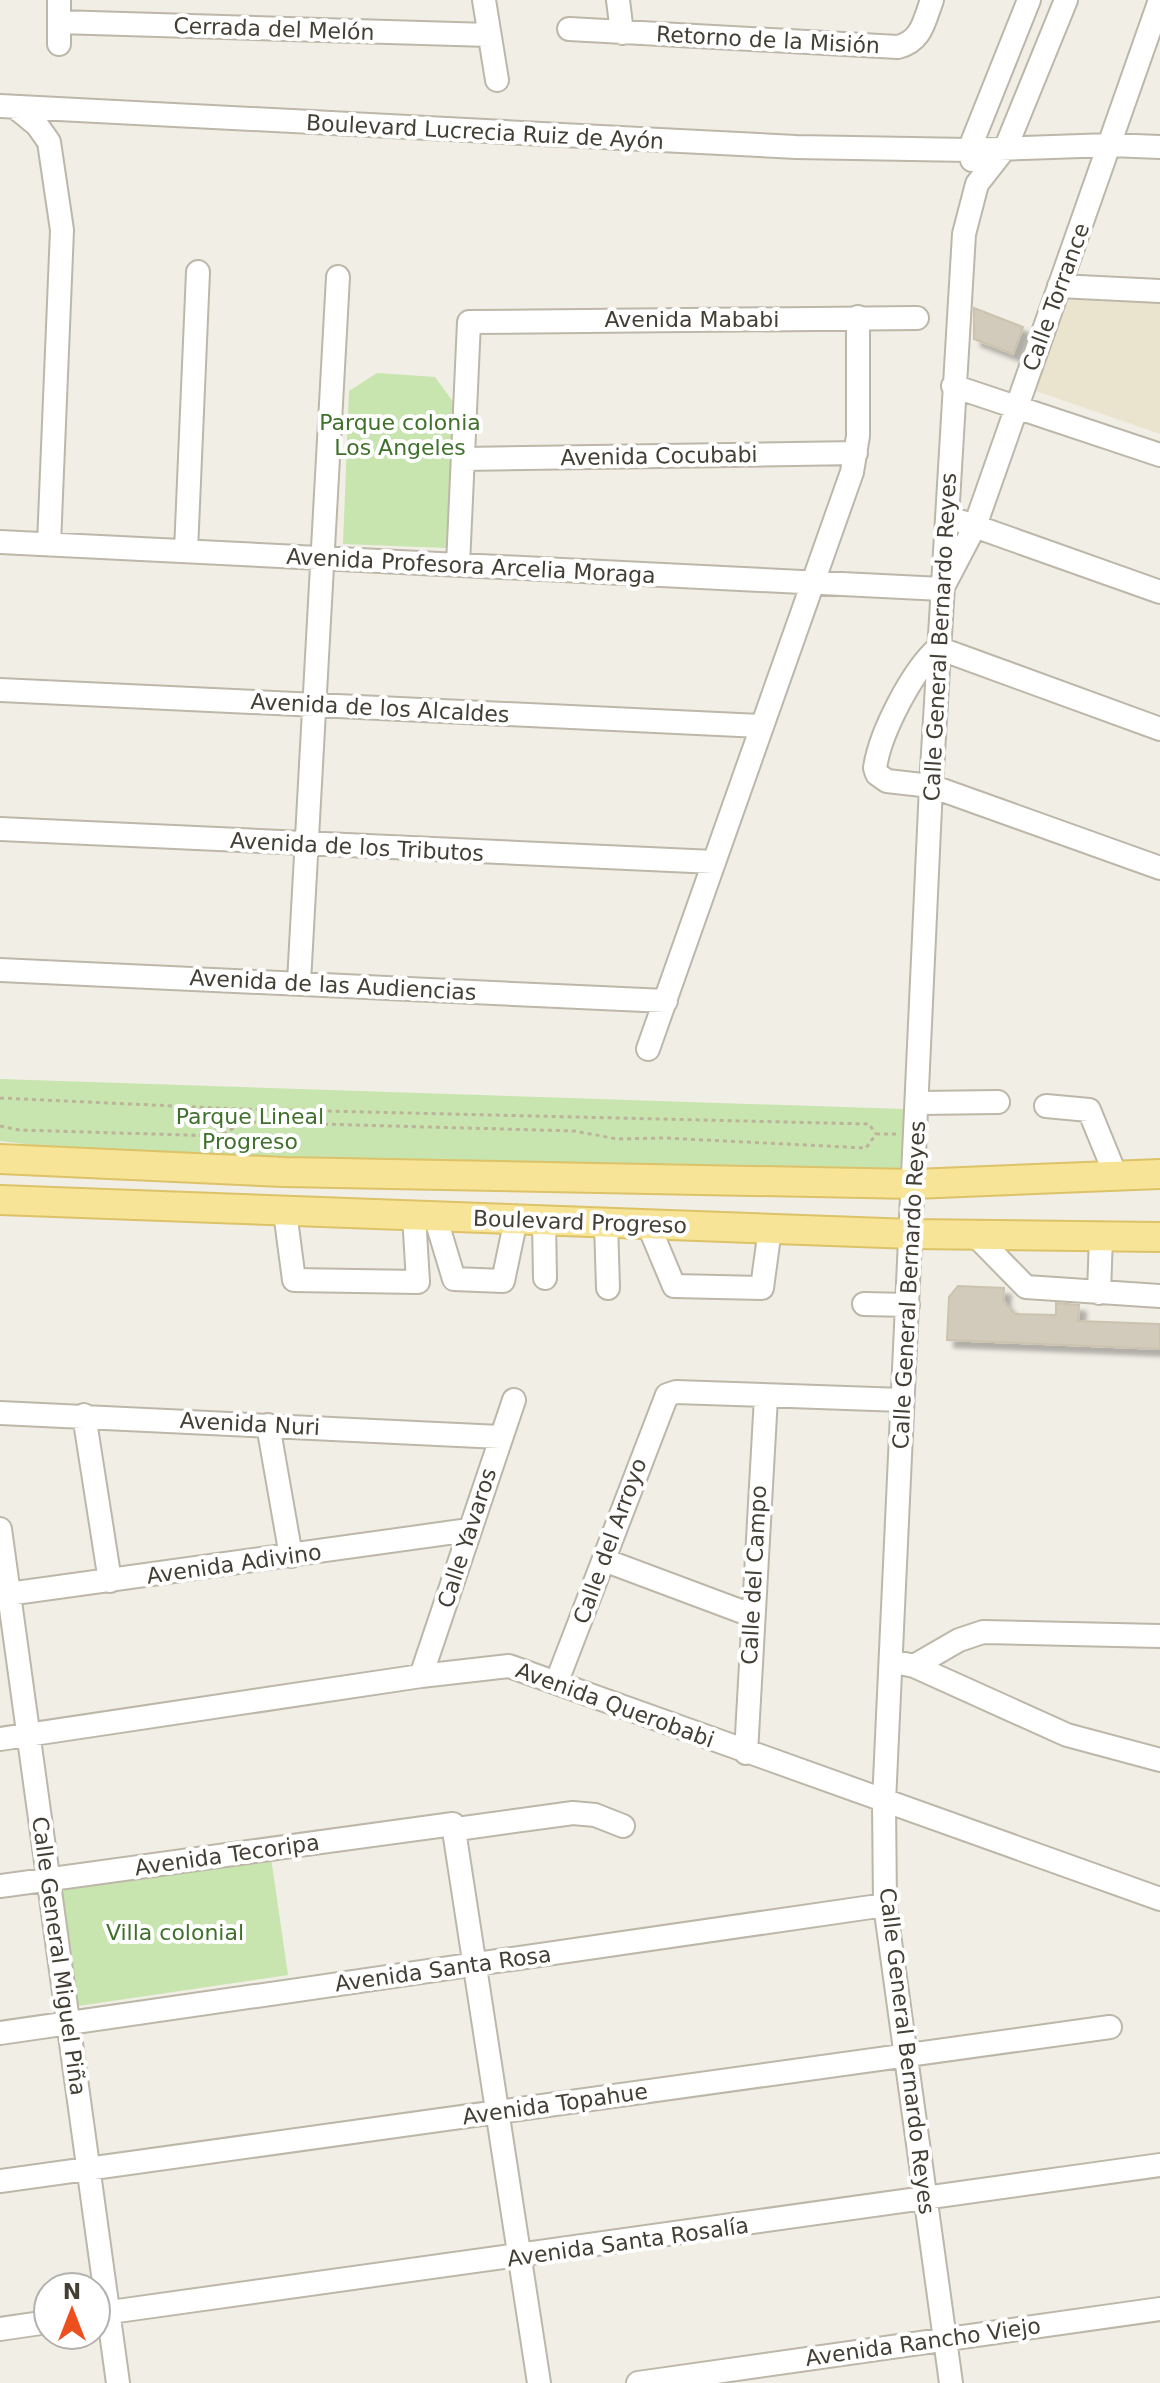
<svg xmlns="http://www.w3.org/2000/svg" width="1160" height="2383" font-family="'DejaVu Sans',sans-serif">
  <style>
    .education { fill: #eae4cf }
    .green { fill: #c8e4af }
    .building { fill: #d2cbbb; stroke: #ccc3ae; stroke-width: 2; filter: url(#shadow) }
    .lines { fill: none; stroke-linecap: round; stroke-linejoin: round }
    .minor-casing { stroke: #bcb7a8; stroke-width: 26 }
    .major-casing { stroke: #dcc268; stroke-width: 32 }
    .path { stroke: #bdb39a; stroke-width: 3; stroke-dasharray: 4 4; stroke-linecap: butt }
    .minor { stroke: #fff; stroke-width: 22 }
    .major { stroke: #f8e496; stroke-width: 28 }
    .labels { text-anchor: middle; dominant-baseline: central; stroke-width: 8; stroke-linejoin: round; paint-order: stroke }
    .street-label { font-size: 22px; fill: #433f35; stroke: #fff }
    .park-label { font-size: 22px; fill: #40712c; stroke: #fff }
  </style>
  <defs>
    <filter id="shadow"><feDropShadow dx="7" dy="7" stdDeviation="2" flood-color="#0004"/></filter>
  </defs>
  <rect width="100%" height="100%" fill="#f1eee5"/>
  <path class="education" d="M1070,296L1160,301V434L1036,391Z"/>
  <path class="green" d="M377,373L435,377L454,403L446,548L343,544L349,391Z
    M0,1079L903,1109L906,1173L250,1171L0,1141Z
    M271,1858L288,1975L78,2006L61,1888Z"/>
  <path class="building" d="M974,308L1023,327L1013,354L974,339Z
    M958,1286L1004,1288L1003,1301L1015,1314L1056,1315V1303L1079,1305L1078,1321L1160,1324V1349L947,1340L949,1297Z"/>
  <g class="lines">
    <defs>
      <path id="minor" d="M59,0V44
        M484,0L497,80
        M618,0L622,33
        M59,22L489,35
        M569,29L898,47C922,41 924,21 932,0
        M0,106L796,147L969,150L1110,145L1160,147
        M15,107L37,125L49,142L62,230L49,544
        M972,160L969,150L1029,0
        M1059,286L1160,291
        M953,386L1160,455
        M463,459L856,453
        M963,522L1160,592
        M0,542L942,589L975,526L1160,0
        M186,551L198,272
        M458,565L469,322L917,318
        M0,690L760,726
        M1160,729L938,648C912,671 880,733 875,768L877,774L887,781L931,786L1160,868
        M0,829L714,862
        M0,970L666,1001
        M299,982L338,277
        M648,1049L852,472L858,436V317
        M919,1103L998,1102
        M1046,1106L1089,1110L1116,1176
        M285,1212L294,1280L418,1282L414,1215
        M435,1216L454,1279L503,1281L516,1219
        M544,1220L545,1278
        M606,1223L608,1288
        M648,1224L674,1286L762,1288L770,1229
        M975,1235L1026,1287L1160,1296
        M1099,1293L1101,1236
        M864,1304L908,1305
        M0,1413L500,1437
        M84,1415L110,1581
        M268,1425L291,1556
        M0,1529L118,2383
        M604,1560L751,1615
        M0,1595L469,1530
        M891,1661L914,1666L1067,1735L1160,1760
        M914,1666L959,1640L983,1632L1160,1636
        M421,1676L514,1400
        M557,1681L667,1395L676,1392L902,1400
        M0,1739L421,1676L509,1666L1160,1899
        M746,1753L766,1397
        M457,1829L573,1813L595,1815L623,1826
        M0,1886L453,1824L539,2383
        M0,2033L885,1905
        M0,2181L1110,2027
        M96,2314L1160,2165
        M0,2329L48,2322
        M638,2383L1160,2309
        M951,2383L885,1905L884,1802L931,786L964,234L977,184L1006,147L1066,0"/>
      <path id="major" d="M0,1159L284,1172L914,1184L1160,1174
        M0,1200L912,1234L1160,1237"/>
    </defs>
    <use href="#minor" class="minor-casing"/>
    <use href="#major" class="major-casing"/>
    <path class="path" d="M0,1098L239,1109L869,1124L876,1134
      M0,1126L19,1130L219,1136L245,1122L575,1131L617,1139L665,1138L866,1148L876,1134
      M876,1134H896"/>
    <use href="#minor" class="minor"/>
    <use href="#major" class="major"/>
  </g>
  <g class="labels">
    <g class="street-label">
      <text transform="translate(274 29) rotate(2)">Cerrada del Melón</text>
      <text transform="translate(768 40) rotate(3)">Retorno de la Misión</text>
      <text transform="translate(485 132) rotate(3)">Boulevard Lucrecia Ruiz de Ayón</text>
      <text transform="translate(1056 297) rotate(-70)">Calle Torrance</text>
      <text x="692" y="319">Avenida Mababi</text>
      <text transform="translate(659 456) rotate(-1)">Avenida Cocubabi</text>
      <text transform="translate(471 566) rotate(3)">Avenida Profesora Arcelia Moraga</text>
      <text transform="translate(940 637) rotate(-87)">Calle General Bernardo Reyes</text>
      <text transform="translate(380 708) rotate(3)">Avenida de los Alcaldes</text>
      <text transform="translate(357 847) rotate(3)">Avenida de los Tributos</text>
      <text transform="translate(333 985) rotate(3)">Avenida de las Audiencias</text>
      <text transform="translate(580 1222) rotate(2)">Boulevard Progreso</text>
      <text transform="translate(909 1285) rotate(-87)">Calle General Bernardo Reyes</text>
      <text transform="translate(250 1424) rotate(3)">Avenida Nuri</text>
      <text transform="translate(467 1538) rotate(-72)">Calle Yavaros</text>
      <text transform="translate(610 1541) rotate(-70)">Calle del Arroyo</text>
      <text transform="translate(234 1564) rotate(-8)">Avenida Adivino</text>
      <text transform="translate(754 1575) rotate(-87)">Calle del Campo</text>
      <text transform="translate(615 1705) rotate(20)">Avenida Querobabi</text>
      <text transform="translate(227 1855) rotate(-8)">Avenida Tecoripa</text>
      <text transform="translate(59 1956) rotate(82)">Calle General Miguel Piña</text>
      <text transform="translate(443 1969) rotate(-8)">Avenida Santa Rosa</text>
      <text transform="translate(907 2051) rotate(83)">Calle General Bernardo Reyes</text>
      <text transform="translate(555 2104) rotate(-8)">Avenida Topahue</text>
      <text transform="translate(628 2242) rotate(-8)">Avenida Santa Rosalía</text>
      <text transform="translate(923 2342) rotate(-8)">Avenida Rancho Viejo</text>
    </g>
    <g class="park-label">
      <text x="400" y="422">Parque colonia<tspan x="400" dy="25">Los Angeles</tspan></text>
      <text x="250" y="1116">Parque Lineal<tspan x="250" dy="25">Progreso</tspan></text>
      <text x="175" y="1932">Villa colonial</text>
    </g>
  </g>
  <g transform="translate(72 2311)"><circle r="38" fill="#ffffff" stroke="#b4b2ae" stroke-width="2"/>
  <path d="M0-6L14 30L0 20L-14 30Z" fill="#ee4f1f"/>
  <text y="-12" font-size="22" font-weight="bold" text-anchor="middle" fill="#433f35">N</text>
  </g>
</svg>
